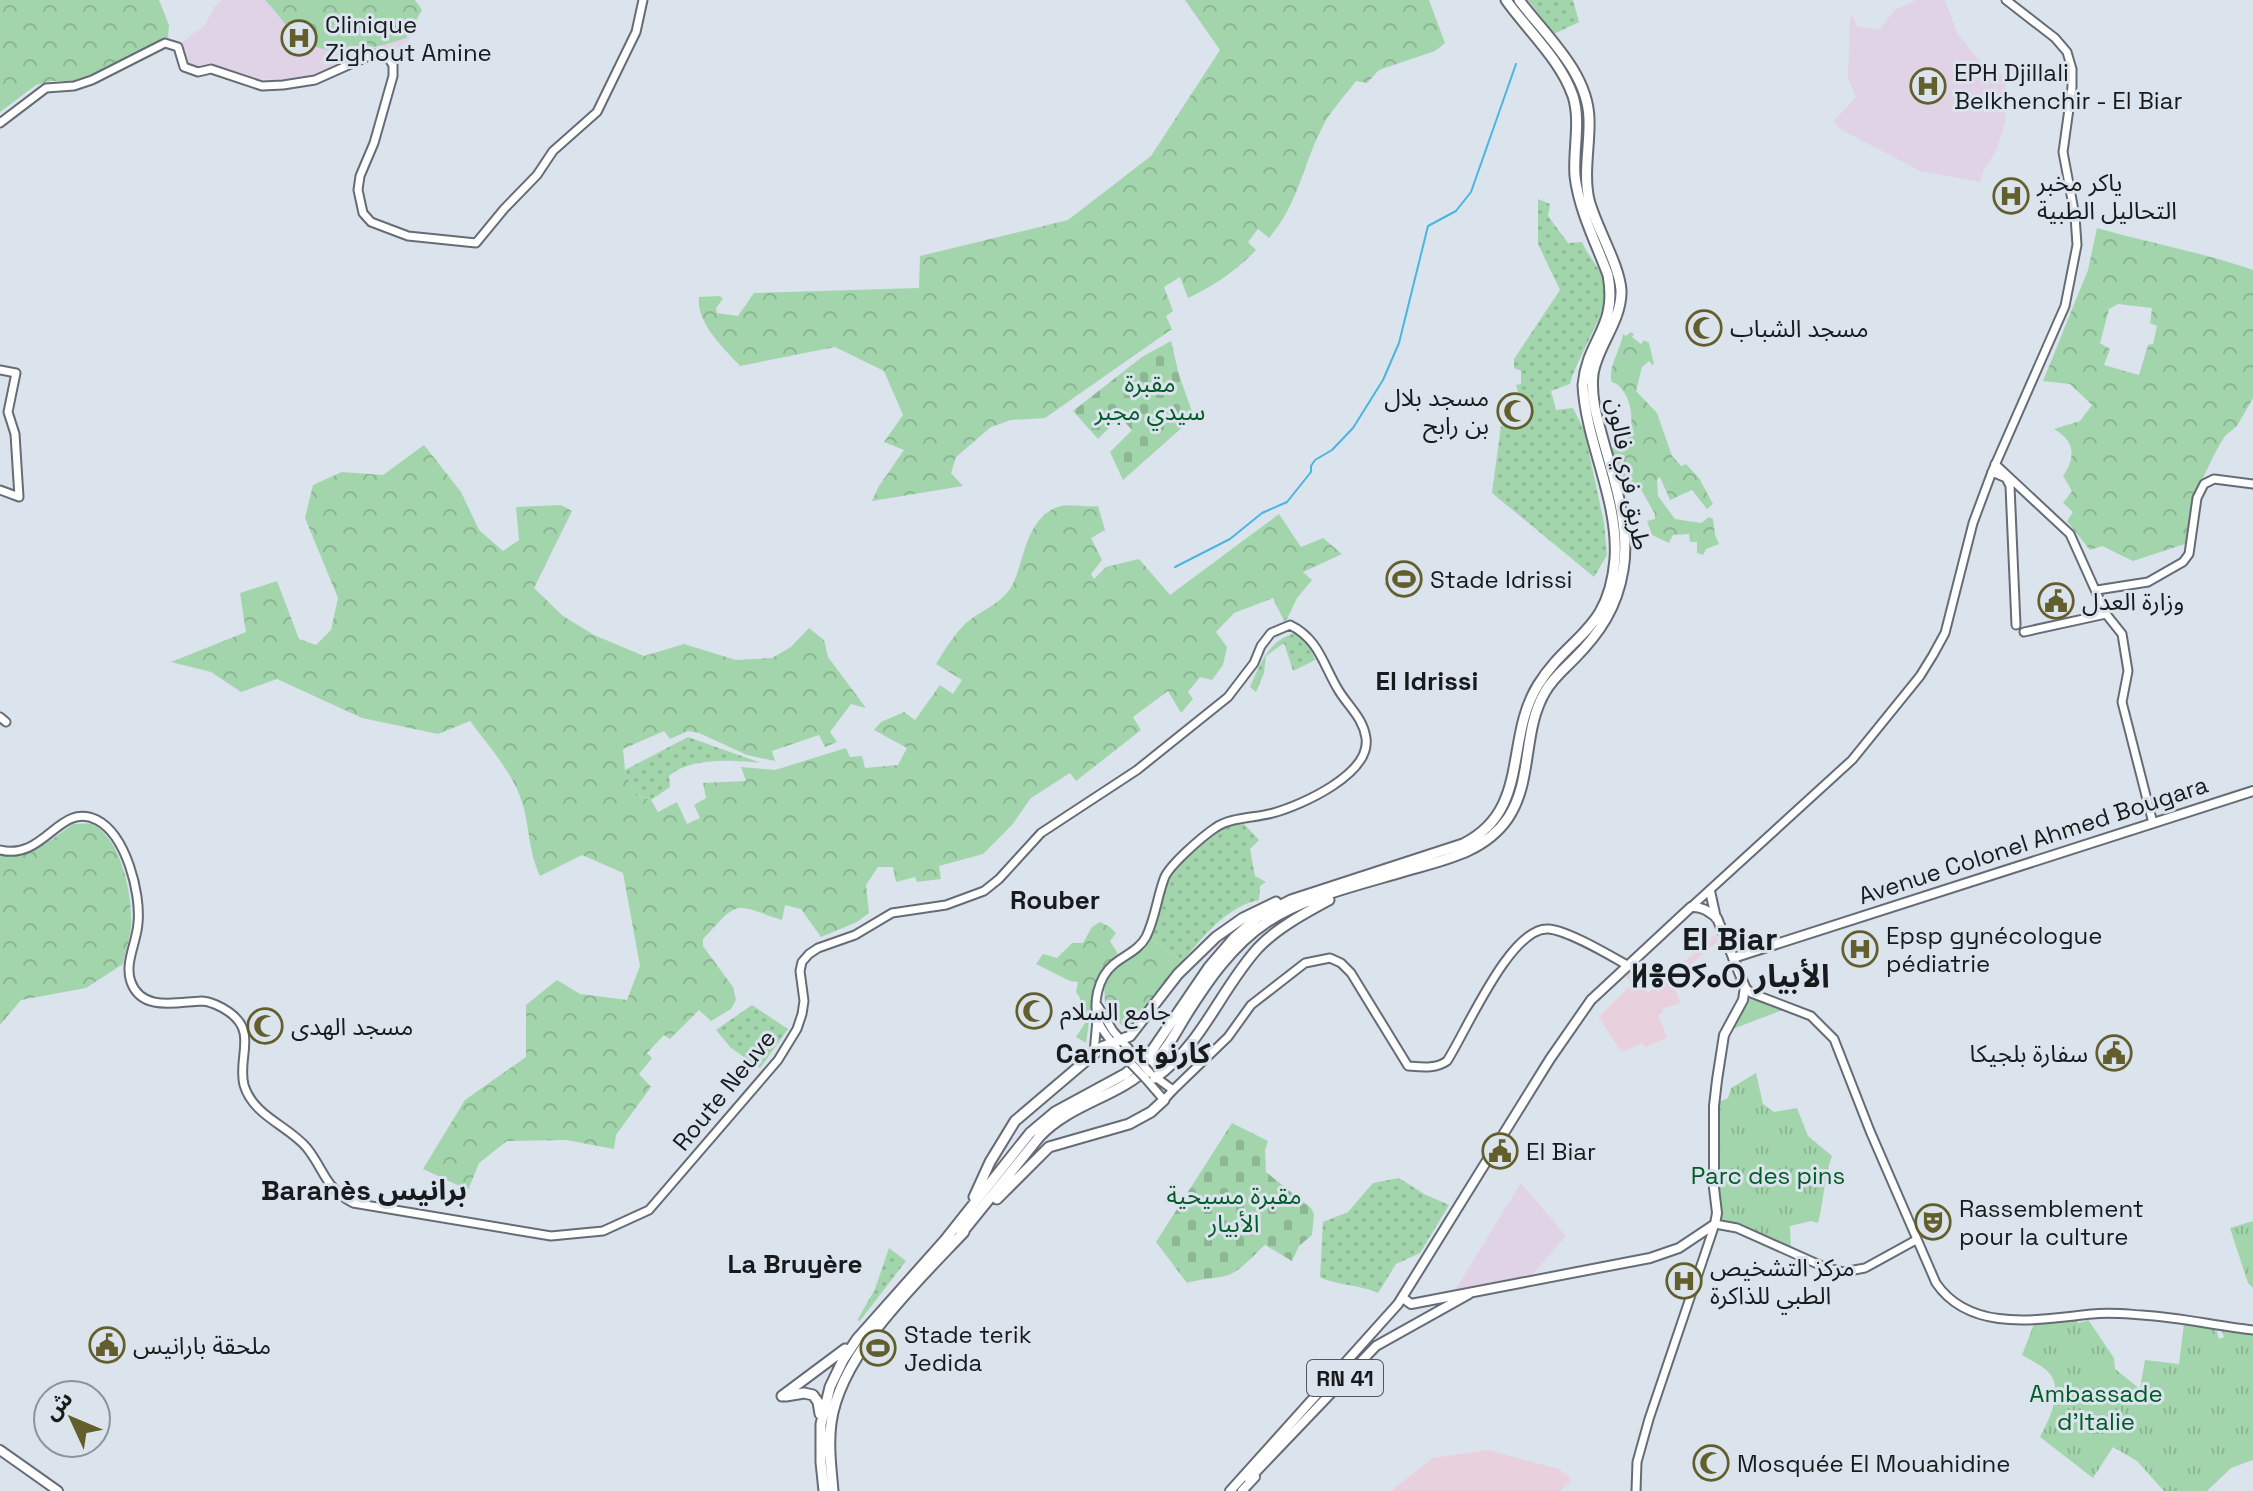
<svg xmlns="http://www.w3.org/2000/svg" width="2253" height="1491" font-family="'Space Grotesk','Noto Sans Arabic','Noto Sans Tifinagh',sans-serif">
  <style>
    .commercial { fill: #e8d1dc }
    .medical { fill: #e0d3e6 }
    .grass { fill: url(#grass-dots) }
    .forest { fill: url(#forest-crowns); fill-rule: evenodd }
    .cemetery { fill: url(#cemetery-stones) }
    .park { fill: url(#park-tufts) }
    .garden { fill: #a3d5ad }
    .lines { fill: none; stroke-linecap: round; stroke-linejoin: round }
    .stream { stroke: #4ab5df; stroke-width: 2 }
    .tertiary-casing { stroke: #666c76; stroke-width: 11 }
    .secondary-casing { stroke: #666c76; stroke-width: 11 }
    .primary-casing { stroke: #666c76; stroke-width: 12 }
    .trunk-casing { stroke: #666c76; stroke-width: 13 }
    .tertiary { stroke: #fff; stroke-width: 7 }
    .secondary { stroke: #fff; stroke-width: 7 }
    .primary { stroke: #fff; stroke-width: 8 }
    .trunk { stroke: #fff; stroke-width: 9 }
    .secondary-bridge-casing { stroke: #666c76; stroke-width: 11; stroke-linecap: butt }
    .secondary-bridge { stroke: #fff; stroke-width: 7 }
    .labels { text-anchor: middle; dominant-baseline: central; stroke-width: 6; stroke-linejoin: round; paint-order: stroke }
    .shield { fill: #dbe3ed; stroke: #52575c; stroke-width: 2 }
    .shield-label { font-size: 22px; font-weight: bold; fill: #181b1e }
    .poi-label { font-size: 24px; fill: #181b1e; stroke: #dbe3ed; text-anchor: start }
    .park-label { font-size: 24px; fill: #005c27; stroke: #dbe3ed }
    .street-label { font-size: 24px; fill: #181b1e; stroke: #dbe3ed }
    .neighbourhood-label { font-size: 26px; font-weight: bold; fill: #181b1e; stroke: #dbe3ed }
    .quarter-label { font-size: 28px; font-weight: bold; fill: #181b1e; stroke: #dbe3ed }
    .district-label { font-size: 32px; font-weight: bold; fill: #181b1e; stroke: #dbe3ed }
  </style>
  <defs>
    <pattern id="grass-dots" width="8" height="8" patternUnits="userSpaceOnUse" patternTransform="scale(2)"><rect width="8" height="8" fill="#a3d5ad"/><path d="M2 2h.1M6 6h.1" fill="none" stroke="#8cb694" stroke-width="1.8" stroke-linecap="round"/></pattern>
    <pattern id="forest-crowns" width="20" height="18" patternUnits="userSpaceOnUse" patternTransform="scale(2)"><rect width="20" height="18" fill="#a3d5ad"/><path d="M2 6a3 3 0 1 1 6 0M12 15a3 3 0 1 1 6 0" fill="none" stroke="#8cb694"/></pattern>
    <pattern id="cemetery-stones" width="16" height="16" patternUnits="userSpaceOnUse" patternTransform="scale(2)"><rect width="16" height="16" fill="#a3d5ad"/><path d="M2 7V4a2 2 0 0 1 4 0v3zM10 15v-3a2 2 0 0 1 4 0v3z" fill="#8cb694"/></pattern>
    <pattern id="park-tufts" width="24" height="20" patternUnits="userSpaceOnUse" patternTransform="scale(2)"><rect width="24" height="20" fill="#a3d5ad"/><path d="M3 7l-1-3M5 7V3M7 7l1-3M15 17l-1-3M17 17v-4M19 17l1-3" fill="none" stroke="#8cb694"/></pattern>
  </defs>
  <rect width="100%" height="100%" fill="#dbe3ed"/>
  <path class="commercial" d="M1715,935L1718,941L1671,981L1681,1003L1662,1009L1663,1013L1658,1015L1667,1038L1645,1047L1642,1043L1621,1052L1599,1017L1632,984L1626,976L1629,973L1648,993Z
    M1487,1450L1559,1469L1572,1480L1560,1491H1391L1433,1458Z"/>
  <path class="medical" d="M222,0H304L404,21L412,33L407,43L397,50L393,47L383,49L324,73L278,80L246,78L223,68H198L189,66L180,44L205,25L215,6Z
    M1916,0H1945L1957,33L1991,75L2002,73L2008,94L2005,123L1996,151L1983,171L1980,182L1920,171L1840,129L1833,122L1856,97L1848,78L1850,18L1853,15L1857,27L1879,30L1895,10Z
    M1521,1183L1566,1236L1530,1277L1454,1292Z"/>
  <path class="grass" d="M1528,0H1573L1579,22L1554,34Z
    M1538,199L1550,204L1548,216L1568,243L1582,242C1588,256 1603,272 1606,285C1610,310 1577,356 1570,384L1551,391L1556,410L1573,408L1584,430L1604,523L1607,555L1594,577L1492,493L1501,426L1526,418L1516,385L1521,384V371L1514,368V359L1560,290L1538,244Z
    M1295,633L1307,639L1315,660L1293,671L1284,643L1266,656L1264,673L1256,692L1250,687C1261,663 1268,641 1295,633Z
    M688,737L761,763C735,760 690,757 669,776L670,787L651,800L634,795L625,770Z
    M1243,823L1259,840L1250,849L1255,876L1266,882L1260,886L1259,900C1228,906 1202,937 1183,961L1150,938L1167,877L1176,864L1216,832L1225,827Z
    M752,1005L788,1029L760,1068L731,1048L716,1030Z
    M1399,1178L1424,1194L1449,1205L1420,1253L1396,1264L1378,1293C1358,1284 1338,1286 1320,1277L1323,1222L1348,1212L1373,1183Z
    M889,1248L906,1261L859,1322L858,1319L875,1289Z"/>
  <path class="forest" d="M0,0H159L169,25L168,37L89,81H51L36,85L0,112Z
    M265,0H415L422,10L406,38C377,48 331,59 303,41C288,31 278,13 265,0Z
    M1185,0H1429L1445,43L1435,51L1379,70L1367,83L1356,81C1345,96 1331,110 1323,126C1302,166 1299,203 1269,238L1258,229L1248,242L1256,250C1235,272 1215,285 1188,298L1180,277L1164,287L1173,311L1166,316L1172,329L1045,418L1011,420L991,427L956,457L951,473L963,486L872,501L879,486L904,450L884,442L903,415L884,371L835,347L740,366C724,348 696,323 699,297L720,296L723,299L716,308L717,313L738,316L754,293L919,288L920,256L1068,220L1151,156L1220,50Z
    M2097,228C2149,243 2202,252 2253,270V398L2237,426L2225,436L2216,451L2197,490L2190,514L2188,543L2133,561L2102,546L2090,550L2067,521L2073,512L2063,503L2072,491L2063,476C2076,457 2075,441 2054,429L2080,421L2092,405L2070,384L2043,381L2088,270ZM2118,304L2152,308L2150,323L2157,326L2153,344L2148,345L2139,375L2104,365L2110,349L2100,343L2109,309Z
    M1631,332L1634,334L1632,337L1641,344L1644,340L1649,343L1654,364L1652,365L1649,361L1642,367L1636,391L1657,413L1672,456L1681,466L1686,464L1699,478L1713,504L1707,509L1692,490L1670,500L1660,477L1657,479L1658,496L1675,519L1701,523L1709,517L1713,519L1715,535L1719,544L1706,549L1703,555L1697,553V542H1690L1689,534L1673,535L1669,543L1652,535L1647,521L1655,519V514L1640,488L1617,486L1609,449L1624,445C1635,430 1634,400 1619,386C1614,381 1611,385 1611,377C1610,364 1621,348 1623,334L1626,336Z
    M424,445L461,492L479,530L503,551L519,540L516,507L561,505L572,511L534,588L563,616L594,635L644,656L684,644L736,660L772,658L791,647L809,628L824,640L828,657L866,708L851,704L830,732L837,742L825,747L819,735L772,751L775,761L747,755L699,733L688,731L670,739L664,731L623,749L625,770L634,795L651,800L658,812L677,802L687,824L700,818L694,805L706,798L703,783L746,781L741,767L775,770L846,748L850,757L862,756L865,768L898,765L907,748L874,730L881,722L904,712L915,720L940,685L953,694L962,680L936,664C945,649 954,635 966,623C980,611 1000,604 1010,589C1025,565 1023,523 1055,508C1067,502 1084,508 1098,506L1105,530L1091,538L1102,560L1091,574L1094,579L1106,567L1139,559L1170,595L1279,514L1301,547L1323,538L1342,554L1303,572L1312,580L1297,598L1287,619L1284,621L1273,598L1234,613L1216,632L1227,647L1223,665L1212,680L1200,677L1188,692L1193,699L1181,713L1168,691L1133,717L1141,730L1076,781L1070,773L1031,798L1012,825L983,854L939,866L941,879L917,882L915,877L896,882L893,867H878L866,885L869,913L857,922L821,937L801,909L785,905L782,920C731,903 740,900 703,939V946L733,987L736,1000L731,1009L711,1021L699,1010L670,1039L664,1035L647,1053L652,1058L639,1074L651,1087L616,1135L614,1149L566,1140L507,1141L479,1163L468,1190L423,1169L465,1100L526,1057V1005L557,980L580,994L627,1000L640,966L623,873L582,855L540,876C528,850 530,828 522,802C513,773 488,745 470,721L438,734L362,718L277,679L241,692L211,672L171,662L246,632L240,593L277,581L299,639L316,645L331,630L338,598L305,518L313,485L342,472L383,475Z
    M73,824C78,824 87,823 92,824C122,838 133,898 131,927C130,939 125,952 123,964L86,988L21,1000L0,1025V856C33,855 47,843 73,824Z
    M1100,922L1110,927L1116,933L1110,941L1118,954C1091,975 1091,1012 1086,1043L1076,1037L1089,1017L1082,1014L1080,998L1076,992L1078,982L1070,981L1036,964L1043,954L1057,958L1072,943H1083L1092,927Z
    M1150,938L1183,961L1127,1033L1105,1003L1104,980L1109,969L1137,952Z"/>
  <path class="cemetery" d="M1171,341L1179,375L1194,417L1123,480L1110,452L1132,430L1120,417L1098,439L1073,411L1142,357Z
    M1232,1123L1268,1141L1265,1150L1266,1172L1311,1208L1314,1214L1312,1235L1299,1246L1292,1261L1265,1245C1253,1255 1241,1272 1225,1276C1212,1279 1199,1279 1187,1283L1156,1242Z"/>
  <path class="park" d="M1746,998L1788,1008L1730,1030Z
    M1756,1073L1763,1104L1774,1112L1797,1108L1808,1136L1832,1156C1824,1178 1824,1200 1818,1223L1811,1221L1790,1226L1791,1249L1724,1222C1708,1201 1710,1133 1710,1106L1728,1098L1731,1088Z
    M2253,1221V1288L2248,1283L2230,1228Z
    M2087,1318L2114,1358L2115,1369L2140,1389L2145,1360L2179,1364L2184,1324L2216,1329L2219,1339L2224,1337L2222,1331L2253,1335V1460L2231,1468L2207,1491H2164L2137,1461L2113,1447L2093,1478L2040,1437C2048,1422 2062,1395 2052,1377C2047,1367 2031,1361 2022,1355L2034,1324L2077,1320L2078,1323L2087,1321Z"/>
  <path class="garden" d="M1409,561L1423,574L1397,598L1384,584Z"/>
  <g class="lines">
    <path class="stream" d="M1175,567L1230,539L1262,513L1287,502L1311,472V466L1315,460L1332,450L1353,428L1383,380L1399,343L1428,226L1456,211L1471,192L1516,64"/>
    <defs>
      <path id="tertiary" d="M0,123L46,88L74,86L92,80L165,43L178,47L184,67L198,72L211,69L262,86L283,85L315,80L371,55L384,52L393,65V76L374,143L360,176L358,190L363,213L371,222L408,236L476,243L504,209L537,175L553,151L597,112L636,32L643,0
        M0,370L16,373L8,412L15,434L19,497L0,490
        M1995,464L2070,534L2106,614L2122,634L2128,671L2122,702L2153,823
        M1992,472L2006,478L2010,486L2016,625
        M2097,590L2148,582L2183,562L2189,554L2197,498L2204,484L2214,479L2253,484
        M2024,632L2106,614
        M0,717L6,722
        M1173,1090L1228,1037L1251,1005L1305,963L1330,958L1341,963L1351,973L1408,1066C1422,1067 1436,1069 1447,1061C1466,1032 1511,925 1549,929C1569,931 1609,955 1627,965
        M1715,1224L1737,1228L1822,1266L1843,1272L1865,1268L1916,1240"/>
      <path id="secondary" d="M0,850C45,861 59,801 97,820C126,835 141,893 138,923C137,942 124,963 131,982C142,1012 177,1002 201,1001C210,1001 222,1007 229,1012C258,1032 237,1058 244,1085C253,1116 289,1126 307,1148C325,1171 325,1188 353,1203L551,1236L603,1231L649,1210L778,1060L797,1029L802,1014L804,1001L800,971L802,962L809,954L818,948L855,935L892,913L946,905L984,891L999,879L1041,833L1137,770L1228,697L1254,663L1261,646L1271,633L1290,625C1319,639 1323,665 1339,691C1349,707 1363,718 1366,738C1371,774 1302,805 1273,813C1255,818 1230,817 1215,828C1203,836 1168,866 1164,879C1157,898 1155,919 1146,937C1139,950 1125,955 1114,964C1098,977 1091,1005 1100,1025C1105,1035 1114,1045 1122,1054
        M1691,907L1852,760L1920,676L1933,655L1945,633L1973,523L1992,472L2065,306L2077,245L2075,216L2063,152L2072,87V69L2067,52L2055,38L2006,0
        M1745,987L1751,993L1811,1016L1834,1039L1870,1131L1936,1283C1971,1334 2041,1319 2092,1314C2109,1312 2126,1314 2142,1315C2179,1317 2216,1326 2253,1330
        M1098,1006L1113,1031L1128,1048
        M1094,1053L1097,1020
        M1154,1076L1173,1090L1164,1100
        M1145,1078L1164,1100
        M1636,1491L1637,1462L1649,1419L1715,1224"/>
      <path id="primary" d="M1710,891L1716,918
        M1733,958L2253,791
        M0,1450L58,1491
        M1249,1479L1376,1346L1469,1294
        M1230,1491L1398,1304L1550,1059L1591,1000L1691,907C1702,906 1709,912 1717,918L1745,987L1743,1000L1724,1035L1717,1080L1714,1106V1188L1717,1213L1715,1224L1679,1248L1650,1258L1411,1304L1403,1298
        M1242,1491L1255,1477"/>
      <path id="trunk" d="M1155,1078C1203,1044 1220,990 1258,948C1277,928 1305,913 1329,900
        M974,1197L990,1162L1015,1121L1102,1047L1130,1036L1178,974L1216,937L1243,918L1276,902
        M997,1199L1049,1147L1129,1124L1151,1112L1164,1100
        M961,1234L1040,1136C1071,1103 1119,1097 1151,1065C1166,1051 1175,1034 1185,1017C1207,982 1232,945 1267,922C1304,897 1362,884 1405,871C1443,860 1484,853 1508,818C1533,781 1522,731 1545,692C1552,679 1564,669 1574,659C1600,633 1617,607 1623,570C1630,531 1616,484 1605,447C1599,424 1590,399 1593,374C1597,346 1622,321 1621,290C1619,264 1596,227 1589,200C1583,173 1590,145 1589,119C1588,72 1545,35 1519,0
        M782,1396L845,1349
        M786,1396L804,1393L813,1395L818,1402L820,1414
        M824,1491L821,1462V1424L830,1387L843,1360L857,1339L945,1240L1030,1133L1055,1112L1125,1074L1149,1055L1209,967L1234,938L1258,917L1291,900L1463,844C1531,810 1504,740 1538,685C1570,634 1609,632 1615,559C1619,500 1586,443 1583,385C1587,339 1618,328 1608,275C1596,243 1579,210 1575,176C1573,150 1581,121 1573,96C1560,59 1528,31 1506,0
        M833,1491C831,1468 828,1445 831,1423C840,1354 917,1282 964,1232"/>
    </defs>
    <use href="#tertiary" class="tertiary-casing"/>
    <use href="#secondary" class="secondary-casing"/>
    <use href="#primary" class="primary-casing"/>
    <use href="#trunk" class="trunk-casing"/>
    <use href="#tertiary" class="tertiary"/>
    <use href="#secondary" class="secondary"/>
    <use href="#primary" class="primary"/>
    <use href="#trunk" class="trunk"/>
    <defs>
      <path id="secondary-bridge" d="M1128,1048L1150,1073
        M1122,1054L1145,1078"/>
    </defs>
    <use href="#secondary-bridge" class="secondary-bridge-casing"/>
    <use href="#secondary-bridge" class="secondary-bridge"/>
  </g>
  <defs>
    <symbol id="hospital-ring" viewBox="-11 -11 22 22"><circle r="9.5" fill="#dbe3ed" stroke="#635f2c" stroke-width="1.5"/><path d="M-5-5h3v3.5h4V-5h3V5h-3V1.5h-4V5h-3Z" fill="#635f2c"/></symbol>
    <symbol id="mosque-ring" viewBox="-11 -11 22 22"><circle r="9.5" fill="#dbe3ed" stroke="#635f2c" stroke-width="1.5"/><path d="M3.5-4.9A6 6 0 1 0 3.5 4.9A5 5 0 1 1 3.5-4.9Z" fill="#635f2c"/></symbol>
    <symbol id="stadium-ring" viewBox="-11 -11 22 22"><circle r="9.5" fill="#dbe3ed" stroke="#635f2c" stroke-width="1.5"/><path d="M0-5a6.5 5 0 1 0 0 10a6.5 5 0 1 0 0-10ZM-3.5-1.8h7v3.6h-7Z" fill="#635f2c"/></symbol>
    <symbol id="civic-ring" viewBox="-11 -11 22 22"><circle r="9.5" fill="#dbe3ed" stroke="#635f2c" stroke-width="1.5"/><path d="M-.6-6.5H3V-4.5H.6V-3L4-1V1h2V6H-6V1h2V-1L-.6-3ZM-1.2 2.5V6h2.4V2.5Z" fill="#635f2c"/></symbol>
    <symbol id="theatre-ring" viewBox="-11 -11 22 22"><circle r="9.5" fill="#dbe3ed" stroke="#635f2c" stroke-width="1.5"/><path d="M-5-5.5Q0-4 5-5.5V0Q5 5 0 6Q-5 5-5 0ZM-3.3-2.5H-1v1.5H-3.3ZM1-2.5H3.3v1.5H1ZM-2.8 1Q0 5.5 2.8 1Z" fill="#635f2c"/></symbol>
  </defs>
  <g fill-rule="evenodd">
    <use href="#hospital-ring" x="279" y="18" width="40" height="40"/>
    <use href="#hospital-ring" x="1908" y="66" width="40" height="40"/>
    <use href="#hospital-ring" x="1991" y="176" width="40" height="40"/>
    <use href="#mosque-ring" x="1684" y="308" width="40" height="40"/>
    <use href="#mosque-ring" x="1495" y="391" width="40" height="40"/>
    <use href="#stadium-ring" x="1384" y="559" width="40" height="40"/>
    <use href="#civic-ring" x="2036" y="581" width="40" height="40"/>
    <use href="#hospital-ring" x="1840" y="929" width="40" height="40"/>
    <use href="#mosque-ring" x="1014" y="991" width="40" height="40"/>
    <use href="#mosque-ring" x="245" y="1006" width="40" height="40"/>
    <use href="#civic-ring" x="2094" y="1033" width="40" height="40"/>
    <use href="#civic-ring" x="1480" y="1131" width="40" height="40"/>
    <use href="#theatre-ring" x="1913" y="1202" width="40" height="40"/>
    <use href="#hospital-ring" x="1664" y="1261" width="40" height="40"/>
    <use href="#civic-ring" x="87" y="1325" width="40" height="40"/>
    <use href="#stadium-ring" x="858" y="1328" width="40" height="40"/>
    <use href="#mosque-ring" x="1691" y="1443" width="40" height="40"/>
  </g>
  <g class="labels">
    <rect class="shield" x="1307" y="1360" width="76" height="36" rx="6"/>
    <g class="shield-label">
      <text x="1345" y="1378">RN 41</text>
    </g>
    <g class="poi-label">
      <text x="325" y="24">Clinique<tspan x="325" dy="28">Zighout Amine</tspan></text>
      <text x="1954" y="72">EPH Djillali<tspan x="1954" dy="28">Belkhenchir - El Biar</tspan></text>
      <text x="2037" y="182">ياكر مخبر<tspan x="2037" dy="28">التحاليل الطبية</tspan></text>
      <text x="1730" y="328">مسجد الشباب</text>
      <text x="1489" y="397" text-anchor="end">مسجد بلال<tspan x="1489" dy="28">بن رابح</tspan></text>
      <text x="1430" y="579">Stade Idrissi</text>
      <text x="2082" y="601">وزارة العدل</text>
      <text x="1886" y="935">Epsp gynécologue<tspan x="1886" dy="28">pédiatrie</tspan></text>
      <text x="1060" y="1011">جامع السلام</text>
      <text x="291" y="1026">مسجد الهدى</text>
      <text x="2088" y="1053" text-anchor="end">سفارة بلجيكا</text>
      <text x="1526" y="1151">El Biar</text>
      <text x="1959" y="1208">Rassemblement<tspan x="1959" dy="28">pour la culture</tspan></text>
      <text x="1710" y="1267">مركز التشخيص<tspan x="1710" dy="28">الطبي للذاكرة</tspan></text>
      <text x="904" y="1334">Stade terik<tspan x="904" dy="28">Jedida</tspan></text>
      <text x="133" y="1345">ملحقة بارانيس</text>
      <text x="1737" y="1463">Mosquée El Mouahidine</text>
    </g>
    <g class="park-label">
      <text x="1150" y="383">مقبرة<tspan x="1150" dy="28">سيدي مجبر</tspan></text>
      <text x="1768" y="1175">Parc des pins</text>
      <text x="1234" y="1195">مقبرة مسيحية<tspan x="1234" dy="28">الأبيار</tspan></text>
      <text x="2096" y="1393">Ambassade<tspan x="2096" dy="28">d'Italie</tspan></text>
    </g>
    <g class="street-label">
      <text transform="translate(1629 474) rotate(80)">طريق فري فالون</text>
      <text transform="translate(2033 840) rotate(-18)">Avenue Colonel Ahmed Bougara</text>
      <text transform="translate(724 1090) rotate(-51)">Route Neuve</text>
    </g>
    <g class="neighbourhood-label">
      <text x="1427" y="681">El Idrissi</text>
      <text x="1055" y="900">Rouber</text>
      <text x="795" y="1264">La Bruyère</text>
    </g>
    <g class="quarter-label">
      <text x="1133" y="1053">Carnot كارنو</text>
      <text x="364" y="1190">Baranès برانيس</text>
    </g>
    <g class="district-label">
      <text x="1730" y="939">El Biar<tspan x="1730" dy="37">ⵍⴻⴱⵢⴰⵔ الأبيار</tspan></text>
    </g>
  </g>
  <g transform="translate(72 1419) rotate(314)"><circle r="38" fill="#dbe3ed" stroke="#8d939a" stroke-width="2"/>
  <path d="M0-6L14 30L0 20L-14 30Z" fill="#635f2c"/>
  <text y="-12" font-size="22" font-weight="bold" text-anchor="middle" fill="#181b1e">ش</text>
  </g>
</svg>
